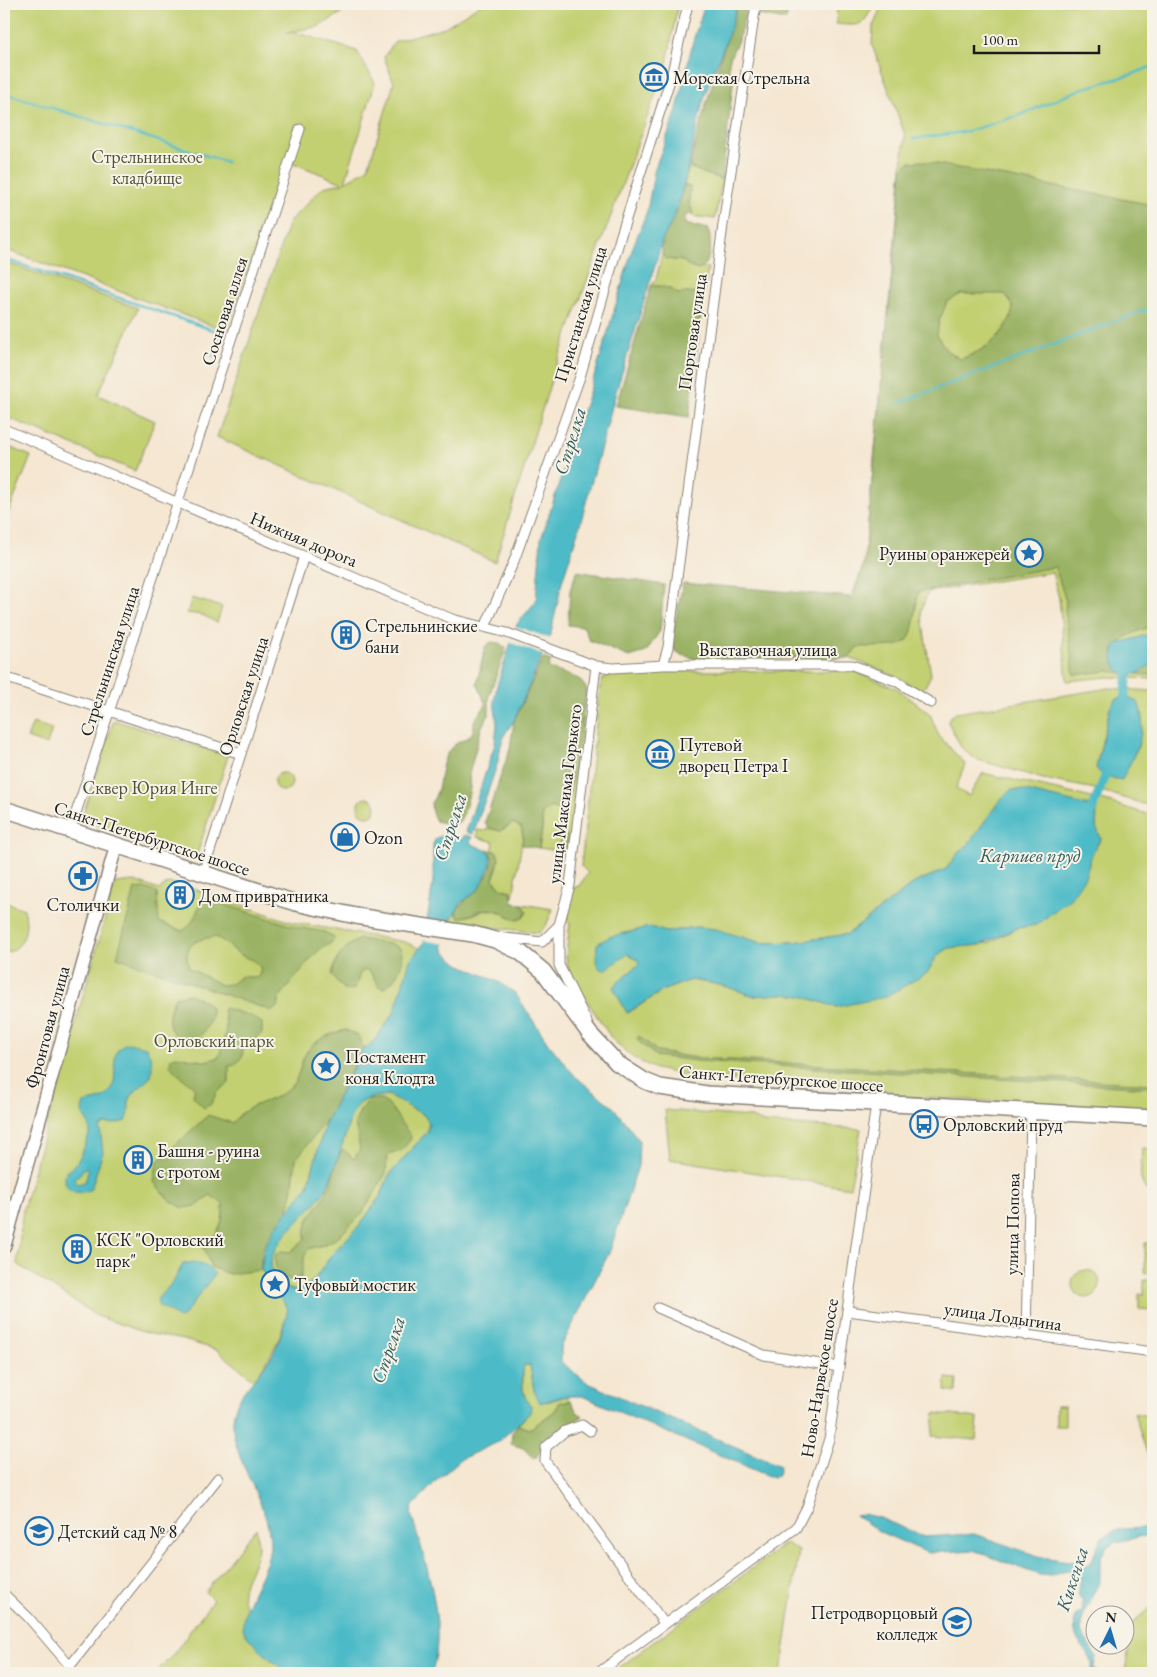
<svg xmlns="http://www.w3.org/2000/svg" width="1157" height="1677" font-family="'EB Garamond',serif">
  <style>
    .green { fill: #c3d072; stroke: #707647; fill-rule: evenodd }
    .forest { fill: #9ab264; stroke: #5b6740; fill-rule: evenodd }
    .water { fill: #4ebbc7; stroke: #356c72; fill-rule: evenodd }
    .pier { fill: #f5e7d2 }
    .lines { fill: none; stroke-linecap: round; stroke-linejoin: round }
    .stream { stroke: #4ebbc7; stroke-width: 2.5 }
    .canal { stroke: #4ebbc7; stroke-width: 9 }
    .street-casing { stroke: #888277; stroke-width: 11 }
    .secondary-casing { stroke: #888277; stroke-width: 15 }
    .primary-casing { stroke: #888277; stroke-width: 18 }
    .street { stroke: #fff; stroke-width: 9 }
    .secondary { stroke: #fff; stroke-width: 12 }
    .primary { stroke: #fff; stroke-width: 15 }
    .labels { text-anchor: middle; dominant-baseline: central; stroke-width: 4; stroke-linejoin: round; paint-order: stroke }
    .poi-label { font-size: 18px; fill: #1c1c1c; stroke: #f7f3e8; text-anchor: start }
    .park-label { font-size: 18px; fill: #4e5236; stroke: #f7f3e8 }
    .street-label { font-size: 18px; fill: #1c1c1c; stroke: #f7f3e8 }
    .water-label { font-size: 19px; font-style: italic; fill: #305c60; stroke: #f7f3e8 }
  </style>
  <rect width="100%" height="100%" fill="#f7f3e8"/>
  <filter id="ink" filterUnits="userSpaceOnUse"><feTurbulence type="fractalNoise" baseFrequency=".02" numOctaves="2"/><feDisplacementMap in="SourceGraphic" scale="10" xChannelSelector="R" yChannelSelector="G"/><feConvolveMatrix kernelMatrix="1 2 1 2 8 2 1 2 1" color-interpolation-filters="sRGB"/></filter>
  <filter id="wash" filterUnits="userSpaceOnUse"><feTurbulence type="fractalNoise" baseFrequency=".0096" numOctaves="4" result="noise"/><feDisplacementMap in="SourceGraphic" scale="20" xChannelSelector="R" yChannelSelector="G"/><feGaussianBlur stdDeviation="1.12" result="paint"/><feColorMatrix in="noise" values="0 0 0 0 0 0 0 0 0 0 0 0 0 0 0 0 0 1.4 0 .05"/><feComposite in="paint" operator="in"/></filter>
  <g filter="url(#wash)">
    <rect width="100%" height="100%" fill="#f5e7d2"/>
    <path class="green" d="M4,4H356L320,26L286,33H298L357,51L375,83L345,182L368,168L394,83L384,57L395,41L445,27L481,4H678L667,63L555,368L495,562L217,437L289,222L323,187L343,183L286,160L227,331L4,249Z
      M837,4H874C863,27 861,26 836,24Z
      M882,4H1153V679L1108,677L1067,681L1059,598L1052,572L928,592L921,611L931,675L922,692L898,677L849,658L852,597L864,564L905,135L872,45L873,27Z
      M689,167L722,180L715,219L692,216L689,202L690,193L684,185Z
      M662,254L666,259L683,261L690,267L698,270L704,267L708,268L703,299L698,292L678,294L661,286H651L656,279Z
      M4,262L138,308L98,395L155,421L135,471L4,416Z
      M4,445L31,456L4,524Z
      M192,598L222,607L217,623L203,615L187,613Z
      M662,671H853L898,689L930,714L939,736L965,764L956,789L969,796L983,773L1105,801L1153,816V1110L873,1095L854,1088L692,1077L656,1069L639,1061L625,1051L612,1039L575,983L568,968L566,956L570,923L566,921L573,888L579,886L588,873L581,866L600,687L603,679L610,675ZM1000,800L1089,805L1097,815L1096,827L1101,839L1092,854L1085,877L1036,925L1017,928L989,943L949,948L937,956L927,973L843,1005L836,1007L802,996L783,993L754,996L721,985L691,980L664,990L628,1013L613,987L638,965L639,961L628,954L624,955L609,937L650,927L666,932L696,927L715,929L762,943L795,942L848,934L914,883L946,869L959,852L967,846Z
      M1109,688L1153,691V807L1095,789L1043,779L975,759L961,747L948,722L949,718L956,713ZM1116,699L1143,714L1138,747L1096,768L1110,708Z
      M584,717L569,853L567,852L569,837H562L558,851L539,848L542,829V813L552,807L573,766L578,731Z
      M114,720L228,756L196,858L81,820Z
      M33,723L52,729L47,745L27,738Z
      M274 782a9 9 0 1 1 18 0a9 9 0 1 1-18 0Z
      M358 807a9 9 0 1 1 18 0a9 9 0 1 1-18 0Z
      M513,823L521,827L523,836L513,897L511,891L502,889L493,879L498,866L497,852L492,851L494,842L477,837V830L484,831L489,828L500,831Z
      M134,881L159,890L168,883L183,885L291,922L405,942L421,949L410,961L394,1013L373,1042L363,1050L326,1121L308,1186L267,1238L264,1248L261,1270L288,1309C281,1339 272,1355 254,1380L217,1350L184,1340L146,1333L97,1316L17,1264L23,1209L115,883Z
      M7,903L24,909C29,927 25,950 4,953V904Z
      M522,904L553,909L546,926L539,933L450,922L456,911L458,917C479,918 486,900 508,917L527,912Z
      M388,1095L424,1115L429,1123L427,1132L389,1175L381,1195L360,1225L332,1254L314,1280L299,1291C288,1290 284,1286 277,1278C252,1251 314,1212 326,1189C333,1175 338,1157 343,1142C348,1130 348,1118 357,1107C365,1097 376,1097 388,1095Z
      M665,1110L749,1117L764,1123L861,1129L850,1188L670,1159Z
      M1142,1148L1153,1149V1196C1136,1184 1141,1171 1142,1148Z
      M1145,1243H1153V1273H1145Z
      M1072 1284a14 14 0 1 1 28 0a14 14 0 1 1-28 0Z
      M1144,1280H1153V1306H1150V1310L1139,1309V1294H1144Z
      M523,1365H530L534,1390L547,1402L566,1396L571,1401L560,1402L555,1411L530,1429L518,1425L530,1413L523,1390Z
      M946,1378L957,1379L956,1392L945,1391Z
      M1056,1406H1065V1426H1056Z
      M935,1413L978,1418L976,1440L932,1436Z
      M1134,1413L1153,1417V1472Z
      M256,1528C257,1535 258,1542 258,1548C255,1570 234,1588 247,1608L244,1618L275,1661L289,1673H155L172,1656L213,1600L205,1592Z
      M786,1543L799,1551L781,1673H612Z
      M1153,1605V1673H1125L1132,1623Z"/>
    <path class="forest" d="M738,4H747C745,15 742,29 738,40C734,51 727,58 729,71L734,74L722,180L689,167L706,104Z
      M760,4H789L786,20L758,15Z
      M922,161L1153,205V626C1136,631 1123,636 1113,651L1117,669L1122,673L1108,671L1074,675L1065,610L1066,601L1055,567L918,592C910,651 915,646 857,647L849,658L699,660L682,655L674,650L672,638L683,583L852,597L864,564L902,171L909,162ZM961,294H1005L1013,307C1010,332 984,352 960,359L946,350L937,335L939,321L947,302Z
      M684,185L690,187L689,202L693,213L685,216V224L709,229C711,244 713,261 698,270L690,267L683,261L666,259L662,254V241L675,216Z
      M651,286C661,286 670,287 678,294L698,292L703,299L689,417L616,406Z
      M577,571L664,585L660,631L646,652L629,657L589,640L584,627L568,625L570,590Z
      M491,642L499,643L506,648L489,696V715L482,726L469,774L470,789L464,813L459,822L451,825L436,821L432,813L431,803C444,787 437,764 451,748C461,737 475,742 474,721L486,705L477,683L485,647Z
      M543,658L551,661L548,668L579,679L587,689L568,804L562,812L552,807L542,813V829L539,848L522,845L523,836L521,827L513,823L500,831L489,828L485,822L510,749L514,721Z
      M1153,663V675L1137,674Z
      M566,835L569,837L567,852L558,851L560,842Z
      M487,849L497,852L499,858L493,879L502,889L511,891L513,903L522,904L527,912L523,918L517,920C508,917 500,909 490,909C478,909 470,918 458,917L456,911C465,898 507,868 487,849Z
      M144,888L157,893L159,922L182,931C195,925 196,909 204,898L296,927L325,932L335,938L331,943L319,950L307,963L279,998L278,1007L272,1011L117,957L135,889ZM215,937C227,942 230,948 241,955C249,960 268,963 257,978L242,976L231,984L221,985L189,968C182,946 194,939 215,937Z
      M360,939L394,945L401,949C405,965 397,978 385,988L379,986L370,972L366,970L360,973L355,989L345,990L332,976C334,959 344,946 360,939Z
      M189,994C220,1005 215,1016 198,1040C167,1041 163,1022 175,997Z
      M225,1008L251,1016L262,1023V1033L243,1050L242,1057L235,1065L229,1066V1083L217,1092L211,1104L204,1108L193,1096L195,1088C187,1080 176,1075 170,1065L171,1058L176,1056L204,1061L218,1058C224,1042 229,1028 223,1011Z
      M346,1030L360,1037L363,1050L345,1081L332,1113L296,1159L292,1192L287,1214L276,1226L261,1259V1270L229,1274L211,1267L203,1246C220,1232 223,1226 223,1204L210,1195L197,1206L183,1208L168,1199L154,1182L157,1162L208,1115L232,1123C250,1101 267,1105 287,1090C298,1082 299,1070 303,1059C310,1041 329,1034 346,1030Z
      M639,1036L658,1052L697,1058L1153,1084V1088L697,1061L656,1056L637,1040Z
      M379,1099C395,1105 398,1123 410,1134L411,1139L401,1151L391,1153L387,1158L386,1173L362,1214L337,1238L323,1245L308,1249C301,1260 304,1270 299,1283C284,1278 271,1272 276,1254L282,1251L290,1252L305,1239C305,1213 319,1210 328,1190C334,1176 334,1162 343,1149L354,1159L360,1149L355,1123L360,1111L369,1100Z
      M571,1401L577,1412L583,1416L548,1440L535,1459L523,1448L511,1444L512,1433L518,1425L530,1429L555,1411L560,1402Z"/>
    <path class="water" d="M705,4H737C731,39 711,71 702,106C693,142 687,179 675,214C669,230 661,238 658,256L616,392L579,528L562,582L550,637L514,721L506,732L501,745L497,765L473,834L466,832L495,744L497,724L494,701L497,685L517,624L536,601L541,539L597,368L633,247L647,211L655,168L676,113L693,41Z
      M1153,633V663C1148,666 1141,672 1136,674C1116,679 1108,659 1117,644Z
      M1125,697L1138,702C1150,730 1134,755 1122,780C1111,778 1102,777 1096,768L1110,708L1116,699Z
      M1011,790H1022L1097,808L1096,827L1101,838L1092,854L1085,877L1071,898L1036,925L1017,928L980,945L949,948L937,956L927,973L885,997L836,1007L802,996L783,994L754,996L721,985L691,980L664,990L627,1013L613,987L638,965L639,961L628,954L605,970L600,969L596,962L597,944L609,937L650,927L666,932L696,927L715,929L762,943L795,942L848,934L914,883L946,869L959,852L967,846L1000,800Z
      M443,835L462,840L464,835L472,837L470,843L490,852L491,864L483,882L477,891L461,903L449,923L443,945L445,952L459,964L499,982L515,993L548,1043L576,1077L614,1108L639,1140L638,1166L610,1251L561,1347V1362L588,1383L780,1466L778,1475L773,1478L582,1396H566L540,1403L534,1390L530,1365H524C521,1380 521,1395 531,1406L530,1413L498,1442L461,1459L436,1481L413,1506L411,1514C426,1563 447,1622 432,1673C394,1673 356,1673 318,1673C310,1673 295,1676 288,1672C278,1667 244,1638 243,1628C241,1604 271,1569 270,1542C269,1501 230,1459 233,1419C235,1392 262,1375 274,1352C281,1338 284,1324 288,1309L261,1270L264,1248L276,1226L308,1186L326,1121L363,1050L373,1042L394,1013L410,960L424,943L433,881V844L436,838ZM388,1095L424,1115L429,1123L427,1132L389,1175L381,1195L360,1225L332,1254L314,1280L299,1291C288,1290 284,1286 277,1278C252,1251 314,1213 326,1189C333,1174 338,1158 343,1142C348,1130 348,1118 357,1107C365,1097 376,1097 388,1095Z
      M128,1043L146,1047C152,1057 153,1065 151,1076C146,1083 135,1090 131,1097C126,1105 132,1111 126,1121L113,1124H105L100,1128L103,1152L91,1189C76,1197 61,1190 66,1172C69,1170 73,1167 75,1165C79,1161 91,1133 90,1128C88,1118 78,1116 84,1103C90,1101 95,1101 100,1099C121,1092 112,1067 116,1052L124,1044ZM86,1167L88,1170L85,1182L77,1184L75,1179Z
      M194,1262L208,1267L215,1274L181,1319L159,1306L157,1299L174,1281L183,1264Z
      M863,1514L880,1518L924,1537L974,1534L1041,1557L1076,1562L1086,1565L1090,1564L1102,1537L1120,1529L1142,1528L1153,1525V1534L1117,1542L1107,1547L1100,1559V1581L1090,1600L1091,1603L1086,1608L1081,1624V1632L1096,1657L1094,1668L1098,1673H1091C1096,1660 1084,1652 1079,1642C1074,1634 1074,1624 1075,1616L1083,1611L1081,1605L1083,1601L1077,1595L1081,1579L1077,1573L1066,1571L1052,1576L1039,1575L973,1550L928,1553L880,1532L855,1515Z"/>
    <path class="pier" d="M514,626L552,639L546,656L509,642Z
      M424,920L451,925L446,944L422,940Z"/>
    <g class="lines">
      <path class="stream" d="M4,93L227,162
        M913,139L969,131L1023,114L1081,89L1133,74L1153,66
        M4,259L222,333L213,356
        M899,403L1153,307"/>
      <path class="canal" d="M1124,708L1129,664
        M1091,812L1109,766"/>
    </g>
  </g>
  <g filter="url(#ink)">
    <g class="lines">
      <defs>
        <path id="street" d="M4,429L452,619L507,633L596,666L613,668L663,665H852L896,681L931,703
          M485,627L514,561L580,377L621,235L671,77L688,4
          M663,665L668,647L723,225L756,4
          M4,677L241,754
          M70,831L300,129
          M203,873L304,556
          M559,925V965L587,1022
          M496,937L542,942L559,925L570,885L596,666
          M658,1308L764,1355L839,1367
          M848,1311L1153,1352
          M1026,1336L1031,1112
          M590,1431L582,1425L565,1431L546,1447L545,1461L664,1623
          M4,1594L28,1617L70,1666L218,1478
          M598,1673L796,1528L807,1507L829,1439L876,1104"/>
        <path id="secondary" d="M4,1247L116,846"/>
        <path id="primary" d="M4,809L296,903L356,916L473,934L495,940L520,952L543,971L590,1034L617,1063L645,1081L660,1087L707,1094L1153,1118"/>
      </defs>
      <use href="#street" class="street-casing"/>
      <use href="#secondary" class="secondary-casing"/>
      <use href="#primary" class="primary-casing"/>
      <use href="#street" class="street"/>
      <use href="#secondary" class="secondary"/>
      <use href="#primary" class="primary"/>
    </g>
  </g>
  <defs>
    <symbol id="museum-ring" viewBox="-11 -11 22 22"><circle r="9.5" fill="#f7f3e8" stroke="#1f6fb2" stroke-width="1.5"/><path d="M0-6L6-3V-2H-6V-3ZM-5-1h2V3h-2ZM-1-1h2V3h-2ZM3-1h2V3H3ZM-6 4H6V6H-6Z" fill="#1f6fb2"/></symbol>
    <symbol id="sight-ring" viewBox="-11 -11 22 22"><circle r="9.5" fill="#f7f3e8" stroke="#1f6fb2" stroke-width="1.5"/><path d="M0-6L1.8-2.2L6-1.7L2.9 1.2L3.7 5.4L0 3.3L-3.7 5.4L-2.9 1.2L-6-1.7L-1.8-2.2Z" fill="#1f6fb2"/></symbol>
    <symbol id="building-ring" viewBox="-11 -11 22 22"><circle r="9.5" fill="#f7f3e8" stroke="#1f6fb2" stroke-width="1.5"/><path d="M-4-6H4V6H1V3H-1V6H-4ZM-2.5-4.3h1.7v1.8h-1.7ZM.8-4.3h1.7v1.8H.8ZM-2.5-1h1.7V.8h-1.7ZM.8-1h1.7V.8H.8Z" fill="#1f6fb2"/></symbol>
    <symbol id="shop-ring" viewBox="-11 -11 22 22"><circle r="9.5" fill="#f7f3e8" stroke="#1f6fb2" stroke-width="1.5"/><path d="M-5-2.5h2.3a2.7 3.5 0 0 1 5.4 0H5L5.5 6h-11ZM-1.5-2.5h3a1.5 2.3 0 0 0-3 0Z" fill="#1f6fb2"/></symbol>
    <symbol id="pharmacy-ring" viewBox="-11 -11 22 22"><circle r="9.5" fill="#f7f3e8" stroke="#1f6fb2" stroke-width="1.5"/><path d="M-2-6h4v4h4v4h-4v4h-4v-4h-4v-4h4Z" fill="#1f6fb2"/></symbol>
    <symbol id="bus-ring" viewBox="-11 -11 22 22"><circle r="9.5" fill="#f7f3e8" stroke="#1f6fb2" stroke-width="1.5"/><path d="M-5-6H5V4H4V6H2V4H-2V6H-4V4H-5ZM-3.5-4V0h7V-4ZM-3.5 1.2v1.5H-2V1.2ZM2 1.2v1.5H3.5V1.2Z" fill="#1f6fb2"/></symbol>
    <symbol id="school-ring" viewBox="-11 -11 22 22"><circle r="9.5" fill="#f7f3e8" stroke="#1f6fb2" stroke-width="1.5"/><path d="M0-5L7-2L0 1L-7-2ZM-4 1L0 2.5L4 1V4Q0 6-4 4Z" fill="#1f6fb2"/></symbol>
    <symbol id="university-ring" viewBox="-11 -11 22 22"><circle r="9.5" fill="#f7f3e8" stroke="#1f6fb2" stroke-width="1.5"/><path d="M0-5L7-2L0 1L-7-2ZM-4 1L0 2.5L4 1V4Q0 6-4 4Z" fill="#1f6fb2"/></symbol>
  </defs>
  <g fill-rule="evenodd">
    <use href="#museum-ring" x="638" y="61" width="32" height="32"/>
    <use href="#sight-ring" x="1013" y="537" width="32" height="32"/>
    <use href="#building-ring" x="330" y="619" width="32" height="32"/>
    <use href="#museum-ring" x="644" y="738" width="32" height="32"/>
    <use href="#shop-ring" x="329" y="821" width="32" height="32"/>
    <use href="#pharmacy-ring" x="67" y="860" width="32" height="32"/>
    <use href="#building-ring" x="164" y="879" width="32" height="32"/>
    <use href="#sight-ring" x="310" y="1050" width="32" height="32"/>
    <use href="#bus-ring" x="908" y="1108" width="32" height="32"/>
    <use href="#building-ring" x="122" y="1144" width="32" height="32"/>
    <use href="#building-ring" x="61" y="1233" width="32" height="32"/>
    <use href="#sight-ring" x="259" y="1268" width="32" height="32"/>
    <use href="#school-ring" x="23" y="1515" width="32" height="32"/>
    <use href="#university-ring" x="941" y="1606" width="32" height="32"/>
  </g>
  <g class="labels">
    <g class="poi-label">
      <text x="673" y="77">Морская Стрельна</text>
      <text x="1010" y="553" text-anchor="end">Руины оранжерей</text>
      <text x="365" y="625">Стрельнинские<tspan x="365" dy="21">бани</tspan></text>
      <text x="679" y="744">Путевой<tspan x="679" dy="21">дворец Петра I</tspan></text>
      <text x="364" y="837">Ozon</text>
      <text x="199" y="895">Дом привратника</text>
      <text x="83" y="904" text-anchor="middle">Столички</text>
      <text x="345" y="1056">Постамент<tspan x="345" dy="21">коня Клодта</tspan></text>
      <text x="943" y="1124">Орловский пруд</text>
      <text x="157" y="1150">Башня - руина<tspan x="157" dy="21">с гротом</tspan></text>
      <text x="96" y="1239">КСК "Орловский<tspan x="96" dy="21">парк"</tspan></text>
      <text x="294" y="1284">Туфовый мостик</text>
      <text x="58" y="1531">Детский сад № 8</text>
      <text x="938" y="1612" text-anchor="end">Петродворцовый<tspan x="938" dy="21">колледж</tspan></text>
    </g>
    <g class="park-label">
      <text x="147" y="156">Стрельнинское<tspan x="147" dy="21">кладбище</tspan></text>
      <text x="150" y="787">Сквер Юрия Инге</text>
      <text x="214" y="1040">Орловский парк</text>
    </g>
    <g class="street-label">
      <text transform="translate(224 311) rotate(-72)">Сосновая аллея</text>
      <text transform="translate(580 314) rotate(-73)">Пристанская улица</text>
      <text transform="translate(692 332) rotate(-82)">Портовая улица</text>
      <text transform="translate(304 539) rotate(23)">Нижняя дорога</text>
      <text x="768" y="649">Выставочная улица</text>
      <text transform="translate(109 661) rotate(-72)">Стрельнинская улица</text>
      <text transform="translate(243 696) rotate(-72)">Орловская улица</text>
      <text transform="translate(564 794) rotate(-83)">улица Максима Горького</text>
      <text transform="translate(152 838) rotate(18)">Санкт-Петербургское шоссе</text>
      <text transform="translate(47 1027) rotate(-75)">Фронтовая улица</text>
      <text transform="translate(781 1078) rotate(4)">Санкт-Петербургское шоссе</text>
      <text transform="translate(1012 1224) rotate(-89)">улица Попова</text>
      <text transform="translate(1003 1316) rotate(8)">улица Лодыгина</text>
      <text transform="translate(819 1378) rotate(-81)">Ново-Нарвское шоссе</text>
    </g>
    <g class="water-label">
      <text transform="translate(570 441) rotate(-73)">Стрелка</text>
      <text transform="translate(450 827) rotate(-72)">Стрелка</text>
      <text x="1030" y="855">Карпиев пруд</text>
      <text transform="translate(388 1350) rotate(-71)">Стрелка</text>
      <text transform="translate(1072 1579) rotate(-72)">Кикенка</text>
    </g>
  </g>
  <rect width="1157" height="1677" fill="none" stroke="#f7f3e8" stroke-width="20"/>
  <g transform="translate(1110 1630) rotate(5)"><circle r="24" fill="#f7f3e8" stroke="#9f9d96"/>
  <path d="M0-4L9 19L0 12L-9 19Z" fill="#1f6fb2"/>
  <text y="-8" font-size="14" font-weight="bold" text-anchor="middle" fill="#1c1c1c">N</text>
  </g>
  <path d="M974 45v8h125v-8" fill="none" stroke="#1c1c1c" stroke-width="2.5"/>
  <text x="982" y="45" font-size="15" fill="#1c1c1c" stroke="#f7f3e8" stroke-width="4" paint-order="stroke">100 m</text>
</svg>
